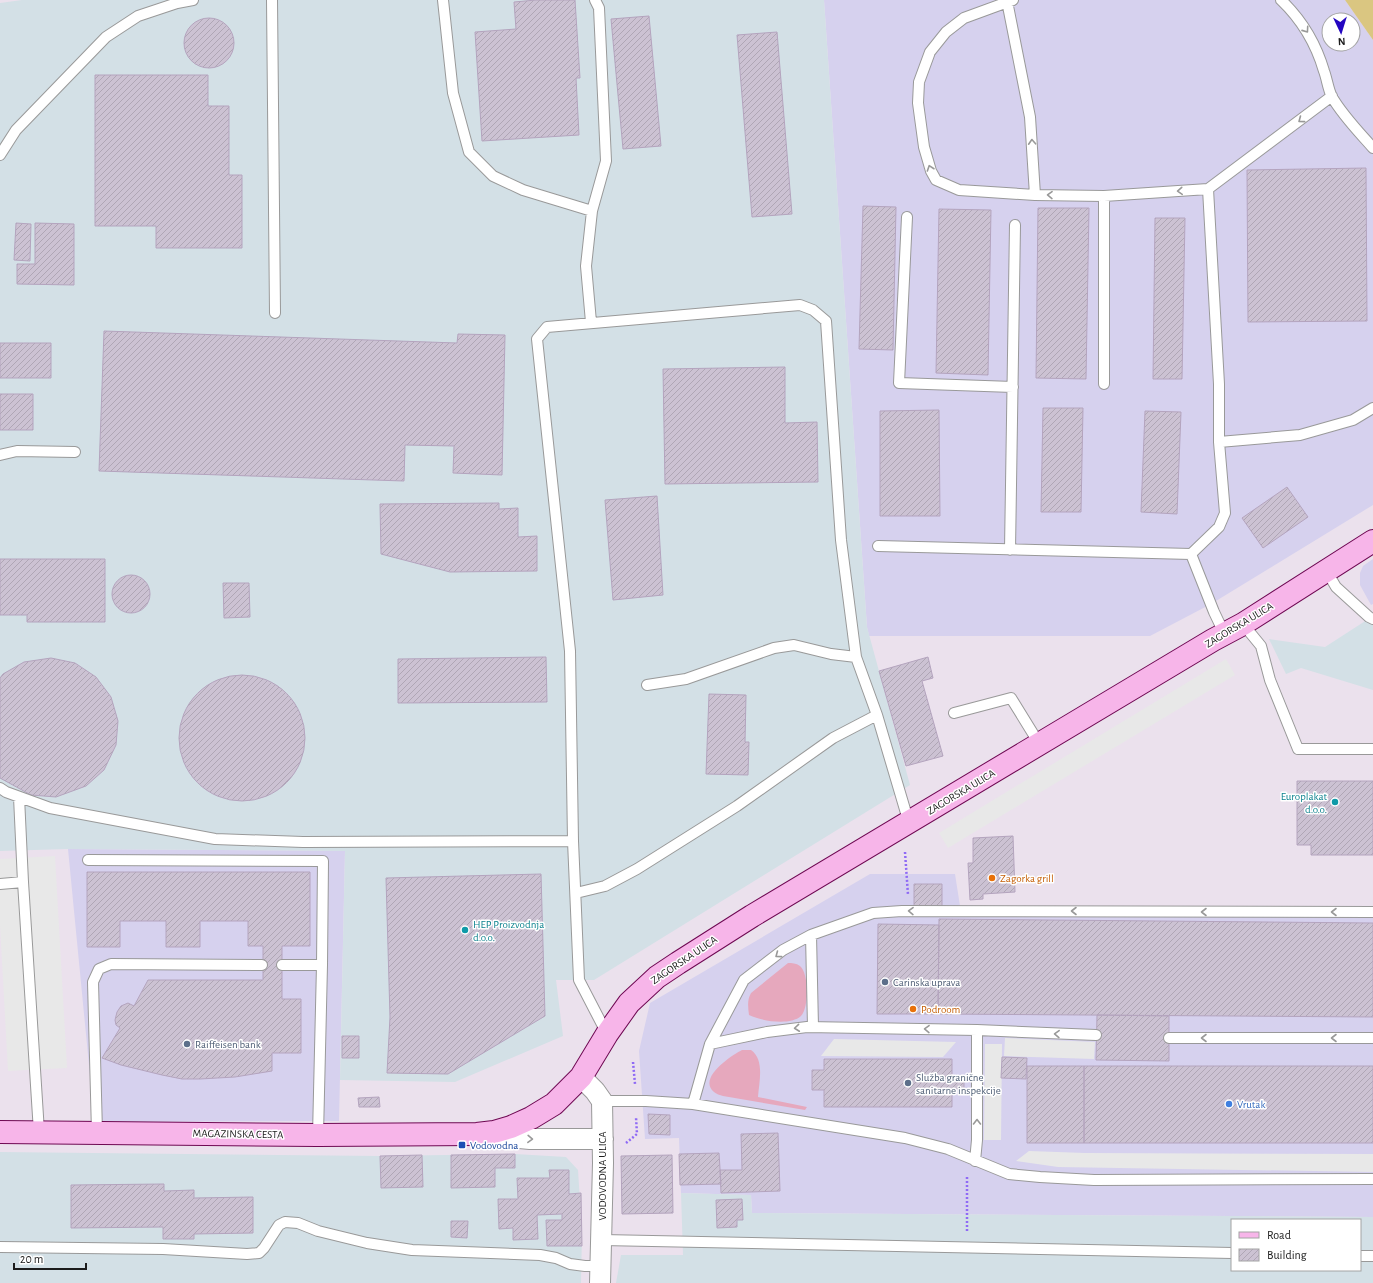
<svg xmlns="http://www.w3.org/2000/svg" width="1373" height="1283" font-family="'Alegreya Sans',sans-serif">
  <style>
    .commercial { fill: #d6d1ee; fill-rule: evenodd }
    .industrial { fill: #d3e0e6; fill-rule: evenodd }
    .grass { fill: #e6a8bd }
    .pitch { fill: #dac681 }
    .parking { fill: #e8e8e8 }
    .building { fill: url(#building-hatch); stroke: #b4a4be }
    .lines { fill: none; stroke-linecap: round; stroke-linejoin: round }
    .lane-casing { stroke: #999; stroke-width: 12 }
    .street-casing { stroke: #999; stroke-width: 22 }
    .secondary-casing { stroke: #6e0852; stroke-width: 24 }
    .path { stroke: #8f6af5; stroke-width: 2.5; stroke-dasharray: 2 2; stroke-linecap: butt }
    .lane { stroke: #fff; stroke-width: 10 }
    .street { stroke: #fff; stroke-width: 20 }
    .secondary { stroke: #f7b5e9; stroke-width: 22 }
    .oneway { stroke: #999 }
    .culture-dot { fill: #0f9aa8; stroke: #fff; stroke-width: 1.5 }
    .food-dot { fill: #e8710a; stroke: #fff; stroke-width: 1.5 }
    .service-dot { fill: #5c6f8a; stroke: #fff; stroke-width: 1.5 }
    .shop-dot { fill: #3f7fe0; stroke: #fff; stroke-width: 1.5 }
    .transit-dot { fill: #1a4fb4; stroke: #fff; stroke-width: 1.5 }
    .labels { text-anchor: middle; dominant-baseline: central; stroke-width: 3; stroke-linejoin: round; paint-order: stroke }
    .street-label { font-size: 11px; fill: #1c1c1c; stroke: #fff }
    .culture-label { font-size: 11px; fill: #0d838f; stroke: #fff; text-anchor: end }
    .food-label { font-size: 11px; fill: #c56008; stroke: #fff; text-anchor: start }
    .service-label { font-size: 11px; fill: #4e5e75; stroke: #fff; text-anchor: start }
    .shop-label { font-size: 11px; fill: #366cbe; stroke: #fff; text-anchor: start }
    .transit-label { font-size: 11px; fill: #164399; stroke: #fff; text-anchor: start }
  </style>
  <defs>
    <pattern id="building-hatch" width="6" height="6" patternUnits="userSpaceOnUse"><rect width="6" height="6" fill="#ccc2d3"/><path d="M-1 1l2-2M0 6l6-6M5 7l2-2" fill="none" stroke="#afa6b5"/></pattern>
  </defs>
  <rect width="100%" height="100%" fill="#ebe1ed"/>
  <path class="commercial" d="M824,0H1345L1373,40V505L1211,604L1150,636H869L867,627ZM1329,20H1353V44H1329Z
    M1373,559V604L1371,605L1360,585V573L1363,566Z
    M68,849L345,851L339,1121L93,1122L92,1096Z
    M870,874H955L960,906H1373V1217L752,1213L751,1195L681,1193L679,1138L645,1139L639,1051L650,1003Z"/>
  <path class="industrial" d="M22,0H824L867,627L910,785L594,980H556L563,1036L455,1082L340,1080L345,851L68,849L0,851V3Z
    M1373,616V690L1301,668L1286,674L1269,639L1325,647Z
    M0,1152L380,1156L515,1154L566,1157L578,1170L582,1233L581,1283H0Z
    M681,1193L751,1195L752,1213L1373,1217V1283H616L621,1255H683ZM1232,1220H1360V1270H1232Z"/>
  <path class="grass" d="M788,963C792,963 796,963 800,966C809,973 809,1008 801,1016C790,1026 761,1021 749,1015C748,1007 747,1000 751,993Z
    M742,1050H751C765,1060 759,1082 758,1097L807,1107L805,1110L723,1096C720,1095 716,1094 714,1092C697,1078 732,1055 742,1050Z"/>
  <path class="pitch" d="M1345,0H1373V40Z"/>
  <path class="parking" d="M1226,659L1235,675L948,848L939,833Z
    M55,856L67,1068L8,1071L0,925V859Z
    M1005,1038L1095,1042L1094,1059L1004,1056Z
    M834,1039L956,1042L943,1057L821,1056Z
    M985,1044H1002L1001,1140H984Z
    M1029,1151L1085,1153L1373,1154V1172L1058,1167L1016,1161Z"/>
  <path class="building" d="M536,0H575L580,78H576L579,135L482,141L475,32L516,29L514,2Z
    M649,16L661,146L623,149L611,19Z
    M184 43a25 25 0 1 1 50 0a25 25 0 1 1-50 0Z
    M777,32L792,214L752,217L737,35Z
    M95,75H208V106H229V175H242V248H156V226H95Z
    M1366,168L1367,321L1248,322L1247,170Z
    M863,206L896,207L893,350L859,349Z
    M1038,208H1089L1086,379L1036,378Z
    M939,209L991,210L988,375L936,373Z
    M1155,218H1185L1182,379H1153Z
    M16,223L31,224L30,261L14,260Z
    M35,223L74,224V285L17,284V264H35Z
    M104,331L457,343L458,334L505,335L502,475L453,473L454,446L405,445L404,481L99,471Z
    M0,343H51V378H0Z
    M785,367V423L817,422L818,482L665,484L663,369Z
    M0,394H33V430H0Z
    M1043,408H1083L1081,512H1041Z
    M939,410L940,516H880V411Z
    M1145,411L1181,412L1177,514L1141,512Z
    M1287,487L1308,517L1263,548L1242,518Z
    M657,496L663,595L613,600L605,500Z
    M499,503V509L518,508V537L537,536V571L450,572L381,554L380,504Z
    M0,559H105V622H27V615H0Z
    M112 594a19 19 0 1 1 38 0a19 19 0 1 1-38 0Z
    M223,583H249L250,617L224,618Z
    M546,657L547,702L398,703V659Z
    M928,657L933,678L922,681L943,756L906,766L879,671Z
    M51,658L75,663L96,677L111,697L118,721L116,745L104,770L86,786L56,797L31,795L0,778V678L3,674L24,662Z
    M179 738a63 63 0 1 1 126 0a63 63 0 1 1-126 0Z
    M709,694L746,695L745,742H749L748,775L706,774Z
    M1297,781H1373V855H1311V845H1297Z
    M1013,836L1015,892L983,894V899L970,900L968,863H973V838Z
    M87,872H310V946H282V999H301V1053H272V1071L235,1077L200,1079H182L162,1075L121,1065L102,1058L120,1028L116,1025L115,1020L117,1012L121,1006L128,1003L134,1006L148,980H263V946H248V921H200V947H166V921H120V947H87Z
    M541,874L545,1016L448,1074L387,1073L390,1017L386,878Z
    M914,884H942V906H914Z
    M939,919L1373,923V1017L938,1014Z
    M878,924L939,925L938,1014H877Z
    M1097,1015L1169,1016V1061L1096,1060Z
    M342,1036H359V1058H342Z
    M1002,1057L1027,1058L1026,1079L1001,1078Z
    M824,1059H952V1078H964V1089H952V1107H824V1090H812V1070H824Z
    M1027,1066H1084V1143H1027Z
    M1084,1066H1373V1143H1084Z
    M379,1097L380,1107H359L358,1098Z
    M648,1114L670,1115V1135L649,1134Z
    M778,1133L780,1191L721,1193L720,1170H742L741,1134Z
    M719,1153L721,1184L680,1185L679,1154Z
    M515,1154V1168H495V1187L451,1188V1155Z
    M422,1155L423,1187L381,1188L380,1156Z
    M672,1155L673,1213L622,1214L621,1156Z
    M549,1170H569V1194L581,1193L582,1246H547L546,1220H562V1214L537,1215L538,1239L513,1240V1228L499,1229L498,1199H518L517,1178H550Z
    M164,1184V1191L194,1190V1198L253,1197V1233L194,1234V1239H163V1227L71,1228V1185Z
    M742,1199L743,1220H737V1227L717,1228L716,1200Z
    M451,1221H468L467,1238L451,1237Z"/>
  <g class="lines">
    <defs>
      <path id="lane" d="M272,0L275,313
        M443,0L453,93L469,152L493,176L523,190L592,211
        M1013,0L964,18L946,32L930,52L919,82L918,103L924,147L931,171L936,180L959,190L1035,195L1104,196L1208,189L1332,96
        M1281,0C1301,19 1316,44 1324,71C1327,79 1328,89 1332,97C1343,116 1359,132 1373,148
        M1007,1L1030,117L1035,195
        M0,155L16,130L106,37L138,16L177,3L193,0
        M907,217L899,383L1013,387
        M591,322L586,266L592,211L606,161L599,8L595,0
        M1104,384V196
        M1219,442L1300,435L1353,420L1373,408
        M0,455L17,451L75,452
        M878,546L1191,554L1214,612L1225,635
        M1010,550L1015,225
        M1191,554L1219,527L1225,513L1219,442V384L1208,189
        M1326,570L1336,587L1369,617L1373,619
        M1243,624L1261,646L1270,680L1298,749H1373
        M647,685L686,679L774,648L794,645L831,654L856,657
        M954,713L1011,698L1040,745
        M0,788L6,792L50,808L215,839L303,842L573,841
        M19,797L23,882L39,1132
        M88,860L323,861L322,965
        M0,884L23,882
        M576,893L605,886L637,869L737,806L833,738L877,715
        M811,935L813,1027
        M282,965H322L318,1135
        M607,1034L579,980L573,841L570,651L537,339L547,327L800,305L813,310L826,321L841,540L856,657L877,715L909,823
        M1169,1038H1373
        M710,1044L767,1032L807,1027L977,1030L1096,1035
        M602,1101H646L693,1104L905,1138L948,1149L1009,1174L1040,1177L1094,1180L1373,1179
        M693,1104L710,1044L744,980L783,950L811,935L873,913L902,911L1373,912
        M97,1132L93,982L99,969L111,964L262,965
        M975,1161L977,1140V1030
        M602,1240L1232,1253
        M0,1247L163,1249L247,1254L259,1253L264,1248L279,1225L285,1222L298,1223L318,1231L367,1243L412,1250L540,1255L556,1258L570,1264L585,1266H601
        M1360,1256H1373"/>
      <path id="street" d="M581,1077L595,1091L602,1101L603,1163L600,1283
        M485,1135L530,1139H603"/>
      <path id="secondary" d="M0,1132L318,1135L477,1134L494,1132L511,1127L531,1118L554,1104L581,1077L607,1034L629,1003L657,977L678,963L752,916L1213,640L1243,624L1373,541"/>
    </defs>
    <use href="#lane" class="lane-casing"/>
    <use href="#street" class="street-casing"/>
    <use href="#secondary" class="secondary-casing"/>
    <path class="path" d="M905,852L908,895
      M633,1062L635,1084
      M626,1143L637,1134L636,1117
      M967,1231V1176"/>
    <use href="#lane" class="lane"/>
    <use href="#street" class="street"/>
    <use href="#secondary" class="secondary"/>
  </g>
  <defs><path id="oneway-chevron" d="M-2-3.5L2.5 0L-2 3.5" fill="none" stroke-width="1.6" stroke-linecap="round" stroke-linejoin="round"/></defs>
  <g class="oneway">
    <use href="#oneway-chevron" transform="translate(1306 30) rotate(55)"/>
    <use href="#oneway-chevron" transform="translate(1301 120) rotate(143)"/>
    <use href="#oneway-chevron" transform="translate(1032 142) rotate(-93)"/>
    <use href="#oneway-chevron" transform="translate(930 168) rotate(-109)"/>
    <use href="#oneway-chevron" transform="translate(1180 191) rotate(176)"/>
    <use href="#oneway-chevron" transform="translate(1050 195) rotate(-179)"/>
    <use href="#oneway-chevron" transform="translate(911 911) rotate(-179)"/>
    <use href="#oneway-chevron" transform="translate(1074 911) rotate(-180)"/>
    <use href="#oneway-chevron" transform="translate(1204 912) rotate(-180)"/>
    <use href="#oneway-chevron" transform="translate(1334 912) rotate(-180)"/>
    <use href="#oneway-chevron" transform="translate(778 955) rotate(143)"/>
    <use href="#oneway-chevron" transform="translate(797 1028) rotate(174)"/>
    <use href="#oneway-chevron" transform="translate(927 1029) rotate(-179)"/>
    <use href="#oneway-chevron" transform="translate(1057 1034) rotate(-178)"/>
    <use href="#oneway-chevron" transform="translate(1204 1038) rotate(-180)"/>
    <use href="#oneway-chevron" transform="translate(1334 1038) rotate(-180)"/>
    <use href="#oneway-chevron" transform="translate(977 1122) rotate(-90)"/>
    <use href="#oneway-chevron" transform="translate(530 1139) rotate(2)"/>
  </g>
  <g class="culture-dot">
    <circle cx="1335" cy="802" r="4"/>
    <circle cx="465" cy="930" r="4"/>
  </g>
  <g class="food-dot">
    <circle cx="992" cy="878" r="4"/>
    <circle cx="913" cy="1009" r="4"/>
  </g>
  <g class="service-dot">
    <circle cx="885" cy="982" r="4"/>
    <circle cx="187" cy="1044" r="4"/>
    <circle cx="908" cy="1083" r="4"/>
  </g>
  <circle class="shop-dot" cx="1229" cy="1104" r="4"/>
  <rect class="transit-dot" x="458" y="1141" width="8" height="8" rx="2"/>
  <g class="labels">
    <g class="street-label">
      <text transform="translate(1239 625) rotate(-31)">ZAGORSKA ULICA</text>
      <text transform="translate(961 792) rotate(-31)">ZAGORSKA ULICA</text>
      <text transform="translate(684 960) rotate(-34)">ZAGORSKA ULICA</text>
      <text transform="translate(238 1134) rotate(1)">MAGAZINSKA CESTA</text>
      <text transform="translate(602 1176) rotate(-90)">VODOVODNA ULICA</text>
    </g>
    <g class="culture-label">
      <text x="1327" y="796">Europlakat<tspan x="1327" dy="13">d.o.o.</tspan></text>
      <text x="473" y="924" text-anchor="start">HEP Proizvodnja<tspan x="473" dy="13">d.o.o.</tspan></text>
    </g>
    <g class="food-label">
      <text x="1000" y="878">Zagorka grill</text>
      <text x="921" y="1009">Podroom</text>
    </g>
    <g class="service-label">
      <text x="893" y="982">Carinska uprava</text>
      <text x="195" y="1044">Raiffeisen bank</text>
      <text x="916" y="1077">Služba granične<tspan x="916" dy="13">sanitarne inspekcije</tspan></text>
    </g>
    <g class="shop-label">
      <text x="1237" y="1104">Vrutak</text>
    </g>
    <g class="transit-label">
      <text x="470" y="1145">Vodovodna</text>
    </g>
  </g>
  <rect x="1231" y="1219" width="130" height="52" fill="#ffffff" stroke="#a4a4a4"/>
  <rect x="1239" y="1232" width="20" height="6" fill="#f7b5e9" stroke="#a4a4a4"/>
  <text x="1267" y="1239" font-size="12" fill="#1c1c1c">Road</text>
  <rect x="1239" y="1249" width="20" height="12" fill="url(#building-hatch)" stroke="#a4a4a4"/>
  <text x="1267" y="1259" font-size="12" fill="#1c1c1c">Building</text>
  <g transform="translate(1341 32) rotate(176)"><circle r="19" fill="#ffffff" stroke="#a4a4a4"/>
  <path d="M0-3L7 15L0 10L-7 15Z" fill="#2406c1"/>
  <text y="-6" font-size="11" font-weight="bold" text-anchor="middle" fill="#1c1c1c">N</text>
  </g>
  <path d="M14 1263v6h72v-6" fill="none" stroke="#1c1c1c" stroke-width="2"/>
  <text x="20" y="1263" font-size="12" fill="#1c1c1c" stroke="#ffffff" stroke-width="3" paint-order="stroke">20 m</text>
</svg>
